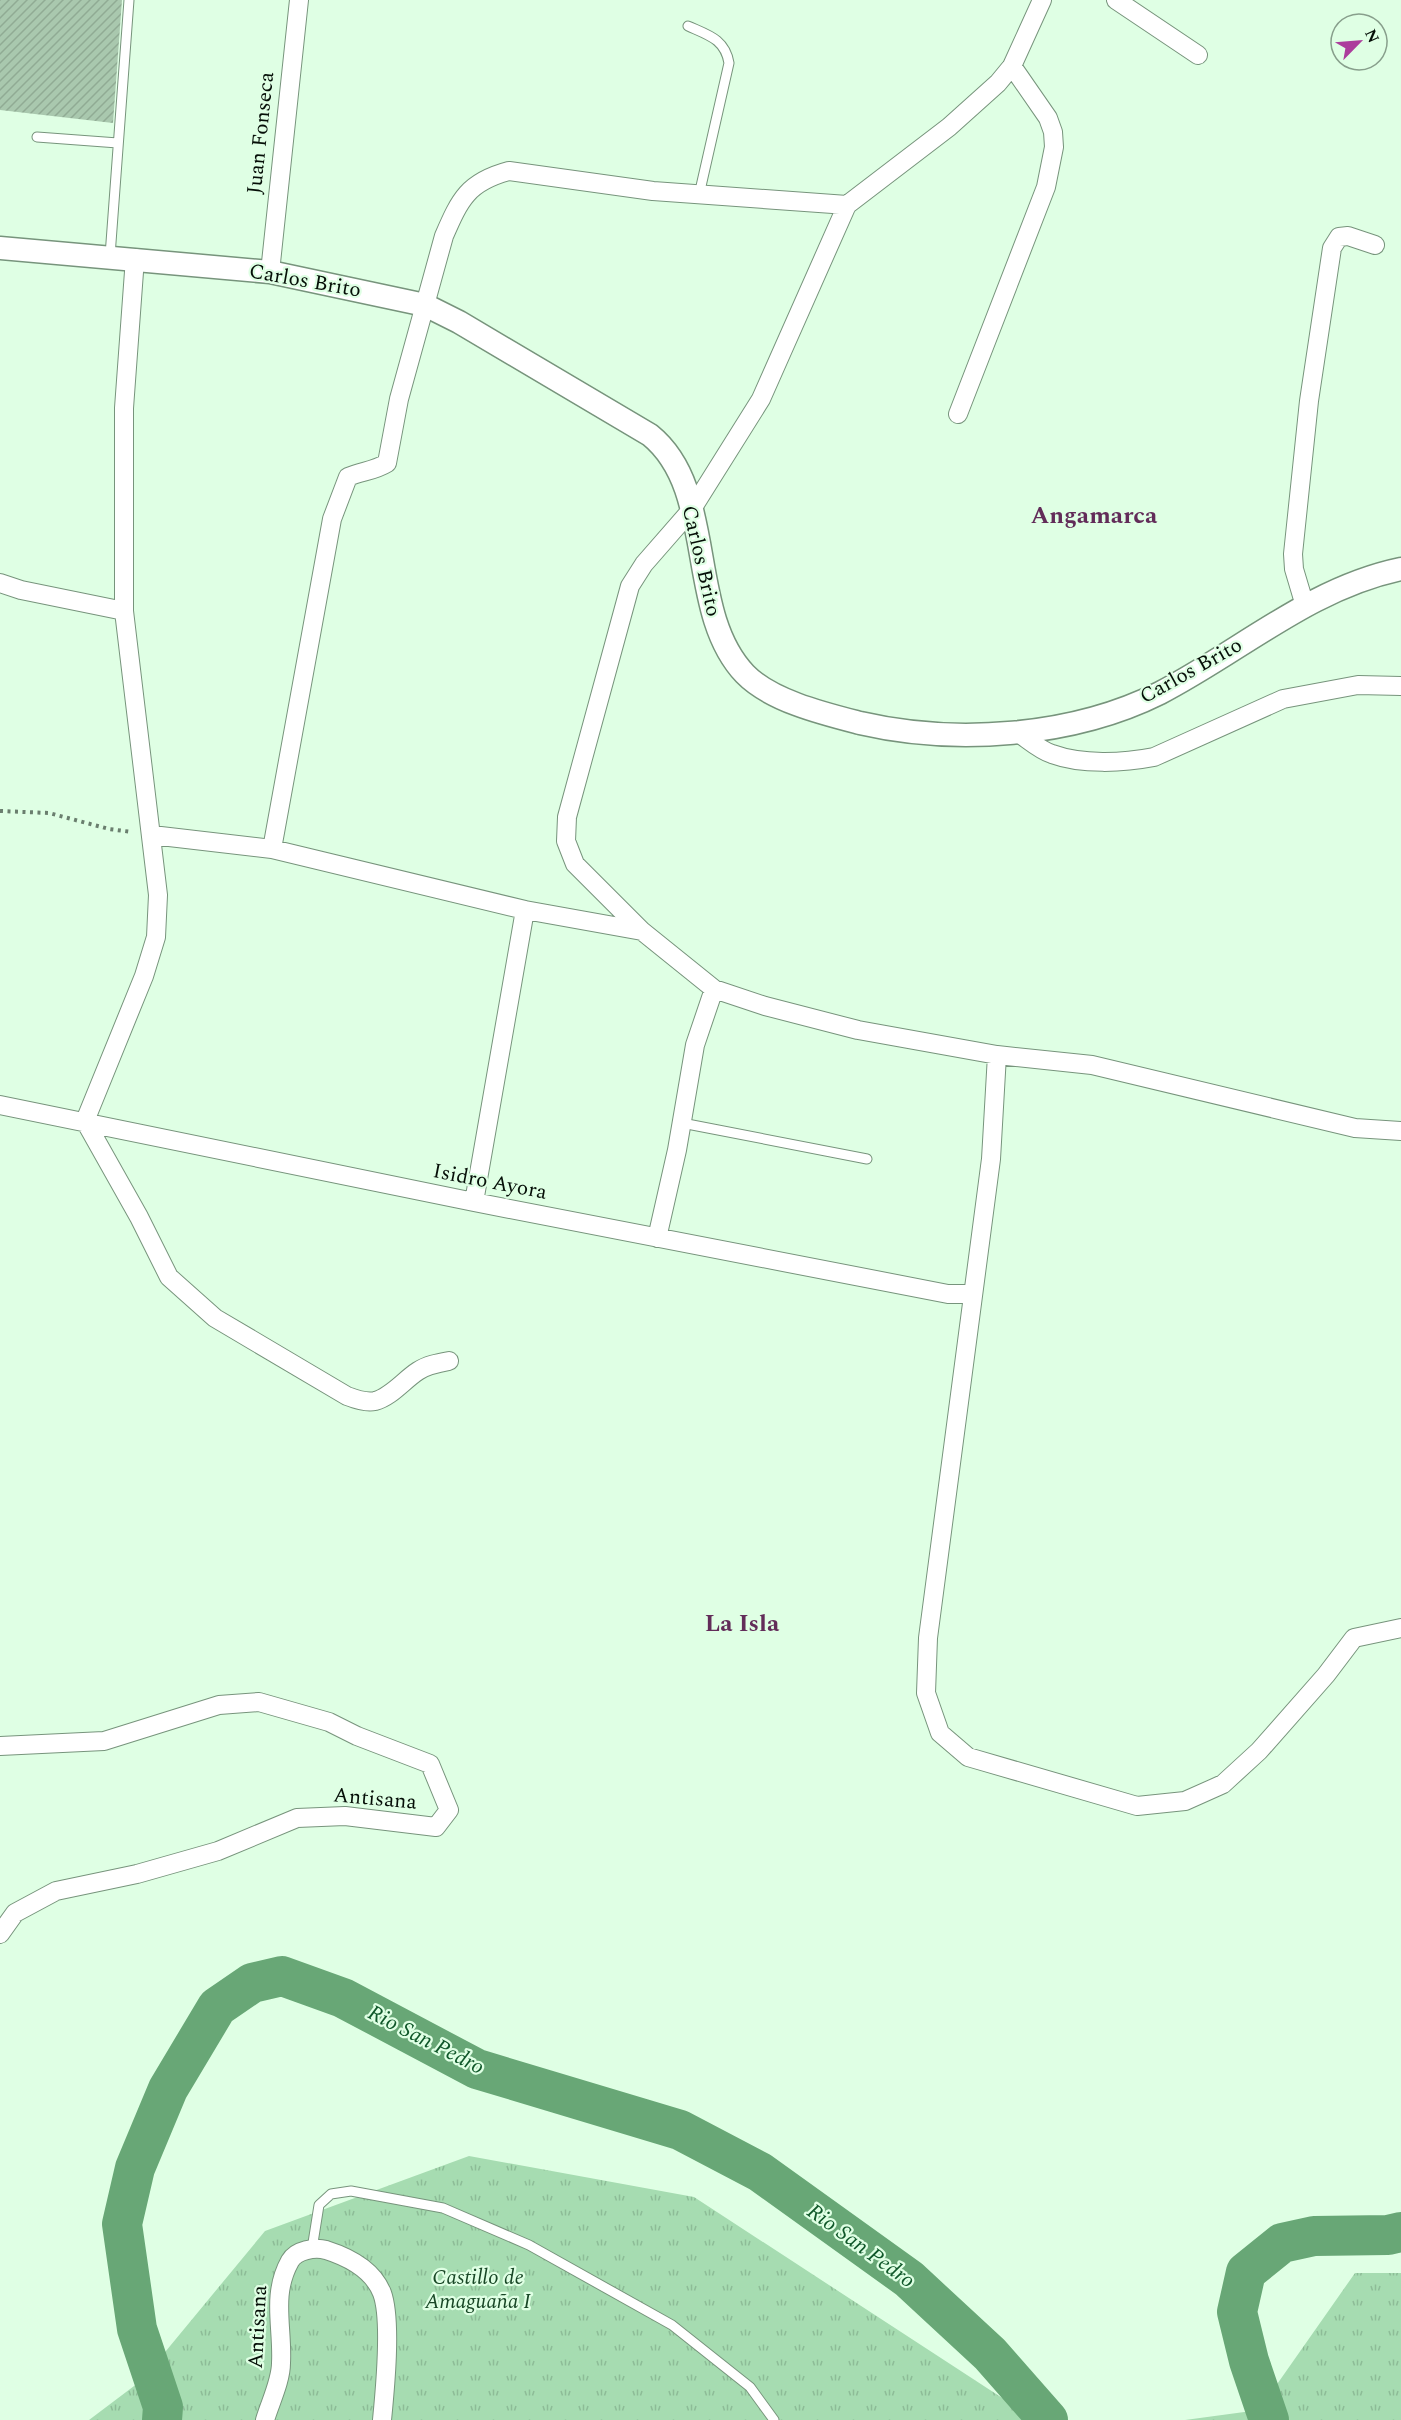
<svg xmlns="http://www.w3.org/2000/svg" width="1401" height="2420" font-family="Spectral,serif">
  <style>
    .park { fill: url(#park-tufts) }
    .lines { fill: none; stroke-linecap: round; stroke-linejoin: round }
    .river { stroke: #68a776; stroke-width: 40 }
    .building { fill: url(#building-hatch) }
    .service-casing { stroke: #77947c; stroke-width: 11 }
    .minor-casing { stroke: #77947c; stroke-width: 20 }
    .tertiary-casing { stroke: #77947c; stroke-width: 25 }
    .path { stroke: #6a7e6e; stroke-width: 4; stroke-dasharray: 3 4.5; stroke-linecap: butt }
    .service { stroke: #fff; stroke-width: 9 }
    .minor { stroke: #fff; stroke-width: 18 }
    .tertiary { stroke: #fff; stroke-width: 22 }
    .labels { text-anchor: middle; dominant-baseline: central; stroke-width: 4.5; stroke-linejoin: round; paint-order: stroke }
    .street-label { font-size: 21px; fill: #050e07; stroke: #dfffe4 }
    .park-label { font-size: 21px; font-style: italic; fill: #184726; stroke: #dfffe4 }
    .water-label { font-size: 22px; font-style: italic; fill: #10582a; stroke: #dfffe4 }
    .quarter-label { font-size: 24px; font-weight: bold; fill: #622c59; stroke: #dfffe4 }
  </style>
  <defs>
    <pattern id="park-tufts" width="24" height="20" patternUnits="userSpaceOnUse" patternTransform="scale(1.5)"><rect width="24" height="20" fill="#a6dcb1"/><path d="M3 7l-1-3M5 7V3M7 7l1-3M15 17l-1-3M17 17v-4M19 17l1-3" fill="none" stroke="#8dbc97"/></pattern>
    <pattern id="building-hatch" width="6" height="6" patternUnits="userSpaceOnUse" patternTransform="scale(1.5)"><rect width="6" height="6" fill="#a9c8ae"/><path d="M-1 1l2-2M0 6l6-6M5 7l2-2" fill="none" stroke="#90ab94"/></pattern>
  </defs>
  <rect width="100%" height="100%" fill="#dfffe4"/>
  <path class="park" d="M469,2156L694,2197L1036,2420H89L142,2380L265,2231Z
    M1355,2273H1401V2420H1185L1259,2410Z"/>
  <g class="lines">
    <path class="river" d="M162,2420L163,2407L137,2329L122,2224L135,2168L168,2089L217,2007L252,1983L282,1976L343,1998L477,2069L680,2130L760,2172L909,2279L990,2354L1048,2420
      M1269,2420L1249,2361L1237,2312L1246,2272L1282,2243L1314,2236L1388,2235L1401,2232"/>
  </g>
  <path class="building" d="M0,0H122L113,123L0,110Z"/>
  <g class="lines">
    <defs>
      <path id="service" d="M688,26C708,35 725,39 729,63L699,195
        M37,137L118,143
        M110,256L129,0
        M682,1123L867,1159
        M312,2249L319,2205L331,2194L351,2191L443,2208L529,2245L672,2325L750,2387L774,2420"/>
      <path id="minor" d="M1116,0L1198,55
        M135,258L124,408V611L158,895L156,937L144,976L85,1121L139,1217L169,1277L215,1318L347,1396C355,1399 366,1403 375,1401C391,1397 404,1380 418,1371C427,1365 438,1363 449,1361
        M270,272L299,0
        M958,414L1046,187L1054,147L1053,132L1048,118L1012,66
        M0,583L21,590L124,611
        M1305,606L1294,569L1293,554L1309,401L1332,248L1339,237L1348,236L1375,245
        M1020,734C1030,741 1040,750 1052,754C1082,765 1123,763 1154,757L1283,699L1358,685L1401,686
        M152,835L272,849L525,910
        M272,849L332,519L348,477C362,471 374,471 387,463L399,399L444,236C460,199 468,182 509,171L653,191L847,205
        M642,931L575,864L566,841L567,817L630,586L644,564L692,509L761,399L847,205L949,127L998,83L1012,66L1042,0
        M997,1055L1092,1065L1355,1128L1401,1131
        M0,1105L474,1202L948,1294H972
        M474,1202L525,910L642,931L714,989L765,1006L858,1030L997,1055L991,1159L928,1638L926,1693L940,1733L968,1757L1137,1806L1185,1801L1223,1784L1259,1751L1326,1675L1354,1638L1401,1628
        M657,1238L677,1150L695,1045L714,989
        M0,1746L104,1741L219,1705L259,1702L329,1722L357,1736L430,1764L449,1810L436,1827L345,1816L297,1818L218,1851L137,1874L56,1891L15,1913L0,1934
        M265,2420C270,2403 281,2381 281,2363C283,2327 271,2295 290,2261C296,2250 315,2247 326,2250C348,2257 373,2270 382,2293C392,2320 385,2390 382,2420"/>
      <path id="tertiary" d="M0,248L270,272L425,305L459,322L650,435C718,490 685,611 745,674C771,701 825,714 860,723C955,745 1072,737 1160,693C1241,651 1310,588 1401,569"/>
    </defs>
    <use href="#service" class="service-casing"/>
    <use href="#minor" class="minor-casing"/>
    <use href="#tertiary" class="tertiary-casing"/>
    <path class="path" d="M0,811L49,813L109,829L132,832"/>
    <use href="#service" class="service"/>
    <use href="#minor" class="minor"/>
    <use href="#tertiary" class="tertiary"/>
  </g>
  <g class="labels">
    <g class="street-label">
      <text transform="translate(261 133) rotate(-84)">Juan Fonseca</text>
      <text transform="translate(305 281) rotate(10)">Carlos Brito</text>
      <text transform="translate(701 561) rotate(77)">Carlos Brito</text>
      <text transform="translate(1191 671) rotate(-29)">Carlos Brito</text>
      <text transform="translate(490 1182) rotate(11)">Isidro Ayora</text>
      <text transform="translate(375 1799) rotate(5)">Antisana</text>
      <text transform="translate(258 2327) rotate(-87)">Antisana</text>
    </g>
    <g class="park-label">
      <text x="478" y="2278">Castillo de<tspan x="478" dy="24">Amaguaña I</tspan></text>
    </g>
    <g class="water-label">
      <text transform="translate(426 2040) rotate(27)">Rio San Pedro</text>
      <text transform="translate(861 2246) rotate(36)">Rio San Pedro</text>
    </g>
    <g class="quarter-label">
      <text x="1094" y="516">Angamarca</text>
      <text x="742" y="1624">La Isla</text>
    </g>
  </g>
  <g transform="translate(1359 42) rotate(65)"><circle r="28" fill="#dfffe4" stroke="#889f8c" stroke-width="1.5"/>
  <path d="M0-4.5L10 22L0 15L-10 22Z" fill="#ac3d9c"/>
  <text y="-9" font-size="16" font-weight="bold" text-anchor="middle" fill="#050e07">N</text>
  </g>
</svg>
